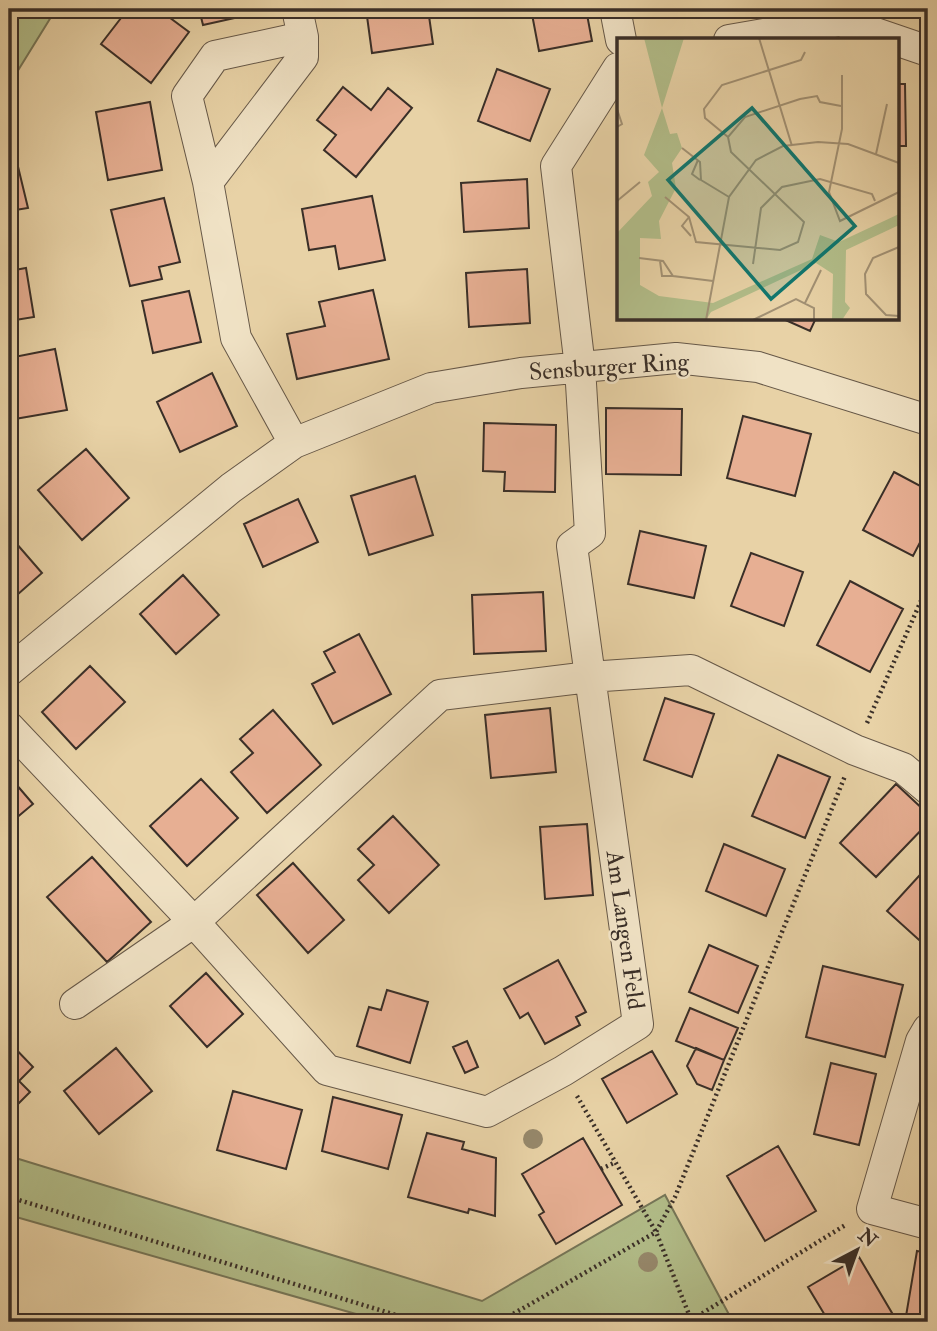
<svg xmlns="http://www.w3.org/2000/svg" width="937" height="1331" font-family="'IM FELL Double Pica',serif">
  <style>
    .green { fill: #b2bd89; stroke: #767658; stroke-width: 2 }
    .building { fill: #e7af93; stroke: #3a2f28; stroke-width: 2 }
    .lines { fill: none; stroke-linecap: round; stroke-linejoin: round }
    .street-casing { stroke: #665848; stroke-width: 32 }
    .path { stroke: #3a2f28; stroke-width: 4.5; stroke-dasharray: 2 3.5; stroke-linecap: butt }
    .street { stroke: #f0e2c5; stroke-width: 30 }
    .tree { fill: #96886b }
    .labels { text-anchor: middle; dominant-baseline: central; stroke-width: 5; stroke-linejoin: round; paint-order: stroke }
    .street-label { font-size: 24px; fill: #3a2f28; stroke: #f0e2c5 }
    .inset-road { fill: none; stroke: #a29174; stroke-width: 2 }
    .view { fill: #0f766e; fill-opacity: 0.15; stroke: #0f766e; stroke-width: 3.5 }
    .inset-edge { fill: none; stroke: #3a2f28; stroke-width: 3.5 }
  </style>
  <rect width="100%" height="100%" fill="#e8d2a6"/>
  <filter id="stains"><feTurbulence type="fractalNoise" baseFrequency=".00286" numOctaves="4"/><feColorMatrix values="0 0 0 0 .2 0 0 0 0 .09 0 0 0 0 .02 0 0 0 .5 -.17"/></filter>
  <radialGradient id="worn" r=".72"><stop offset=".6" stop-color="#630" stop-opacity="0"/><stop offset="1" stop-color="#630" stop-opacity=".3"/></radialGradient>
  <path class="green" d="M9,9H56L9,85Z
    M9,1156L482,1301L665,1195L733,1322H384L9,1215Z"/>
  <path class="building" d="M128,9H158L189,32L151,83L101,44Z
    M199,9H265L266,11L203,25Z
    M366,9H428L433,44L372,53Z
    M531,9H586L592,41L539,51Z
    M497,69L550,89L530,141L478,121Z
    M897,84H905L906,146H897Z
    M343,87L371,110L388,88L412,108L356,177L324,150L336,135L317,120Z
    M150,102L162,170L108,180L96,112Z
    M9,146H13L28,208L9,211Z
    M527,179L529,228L464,232L461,183Z
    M372,196L385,260L339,269L335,246L309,250L302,209Z
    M164,198L180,262L159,267L162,279L130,286L111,210Z
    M26,268L34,317L9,321V271Z
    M527,269L530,323L469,327L466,273Z
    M373,290L389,359L297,379L287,334L325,326L319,302Z
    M189,291L201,342L153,353L142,301Z
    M781,318H816L810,331Z
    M55,349L67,410L9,420V358Z
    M212,373L237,426L180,452L157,402Z
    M606,408L682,409L681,475L606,474Z
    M743,416L811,434L795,496L727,478Z
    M484,423L556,425L555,492L504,491L505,472L483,471Z
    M86,449L129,498L82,540L38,490Z
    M894,472L928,490V527L913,556L863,530Z
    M415,476L433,535L369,555L351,496Z
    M298,499L318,542L263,567L244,524Z
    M640,531L706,546L694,598L628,584Z
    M9,535L42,573L9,602Z
    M751,553L803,572L784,626L731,606Z
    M183,575L219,615L176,654L140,614Z
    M850,581L903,609L870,672L817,645Z
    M543,592L546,651L474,654L472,595Z
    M359,634L391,694L333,724L312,684L335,672L324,652Z
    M90,666L125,702L76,749L42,712Z
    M665,698L714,714L692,777L644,760Z
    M550,708L556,772L491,778L485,715Z
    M273,710L321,765L267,813L231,772L253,753L240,739Z
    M778,755L830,777L805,838L752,816Z
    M9,776L33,804L9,824Z
    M201,779L238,818L187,866L150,826Z
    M896,784L928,814V823L876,877L840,843Z
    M393,816L439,865L389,913L358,880L374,865L358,849Z
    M587,824L593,895L545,899L540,827Z
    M724,844L785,869L766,916L706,891Z
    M92,857L151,922L107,962L47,897Z
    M293,863L344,920L308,953L257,895Z
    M928,866V948L887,911Z
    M709,945L758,966L738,1013L689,992Z
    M558,960L586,1012L576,1017L580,1025L545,1044L528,1013L520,1018L504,989Z
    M823,966L903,985L885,1057L806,1037Z
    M206,973L243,1014L207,1047L170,1006Z
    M387,990L428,1002L410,1063L357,1046L369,1007L381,1010Z
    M690,1008L738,1028L724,1060L676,1041Z
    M467,1041L478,1067L465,1073L453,1047Z
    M9,1042L33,1067L19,1081L30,1092L9,1113Z
    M116,1048L152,1091L99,1134L64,1091Z
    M696,1048L724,1060L712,1090L697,1084L687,1066Z
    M652,1051L677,1094L627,1123L602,1079Z
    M831,1063L876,1074L859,1145L814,1134Z
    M233,1091L302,1110L286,1169L217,1150Z
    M333,1097L402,1115L388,1169L322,1151Z
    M427,1133L464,1142L462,1149L496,1158L495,1216L469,1209L468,1213L408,1197Z
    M583,1138L622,1205L556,1244L539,1215L544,1212L522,1174Z
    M778,1146L816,1211L765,1241L727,1176Z
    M917,1251L928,1253V1322H905Z
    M859,1257L892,1313L876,1322H829L808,1287Z"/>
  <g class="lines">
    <defs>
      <path id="street" d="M615,9L621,40
        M729,40L840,21L928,51
        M208,182L187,96L215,56L303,37
        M294,443L236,338L208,182L303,57V37L297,9
        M9,671L231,488L294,443L431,388L521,373L676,358L758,367L928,420
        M9,727L194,922L327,1070L487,1112L563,1071L638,1024L572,546L590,533L580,367L556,166L618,68
        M75,1004L194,922L440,695L589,677L691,670L855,750L903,768L928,789
        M928,1029L921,1041L872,1209L928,1224"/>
    </defs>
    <use href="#street" class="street-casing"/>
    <path class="path" d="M867,723L928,585
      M577,1096L656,1232L692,1322
      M601,1169L616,1162
      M9,1197L419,1322
      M499,1322L656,1232L675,1197L845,776
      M688,1322L847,1224"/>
    <use href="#street" class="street"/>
  </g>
  <g class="tree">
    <circle cx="533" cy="1139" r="10"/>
    <circle cx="648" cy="1262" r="10"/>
  </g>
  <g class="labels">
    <g class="street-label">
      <text transform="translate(609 367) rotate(-4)">Sensburger Ring</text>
      <text transform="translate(625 930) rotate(82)">Am Langen Feld</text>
    </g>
  </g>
  <g transform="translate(617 38)">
    <rect width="282" height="282" fill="#e8d2a6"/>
    <path d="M27,0H67L45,70L53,96L60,95L65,110L55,125L59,150L42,183L44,201L23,200V247L42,258L96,265L195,221L203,197L222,204L282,176V187L229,212L228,264L233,270L225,282H215L216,236L199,225L94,274L89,282H0V195L35,158L31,144L42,134L27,117L45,70Z" fill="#b2bd89"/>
    <path class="inset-road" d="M142,0L175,108M225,37V91L212,154L223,183L282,154M0,71L5,86L0,89M111,99L88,80L87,71L105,47L184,22L188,14M65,110L83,124L84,142L112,159M259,116L270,66M81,122L75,136L83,142M48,159L72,179L79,204L163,212L181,204L187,184L114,114L111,99L128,79L183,61L200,58L203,64L224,68M0,163L23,144M72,179L65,188L74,198M282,209L256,220L248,236L249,256L269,277L282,278M22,220L46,223L56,238L96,243M43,223L45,238H55M136,226L144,170L165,149L203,141L255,156L258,163M188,265L204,232M89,282L112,159L139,122L166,108L201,104L231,106L282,125M136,282L179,261L197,270V282"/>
    <path class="view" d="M135,70L238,188L154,261L51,142Z"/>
    <rect width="282" height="282" class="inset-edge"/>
  </g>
  <rect width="937" height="1331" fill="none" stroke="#e8d2a6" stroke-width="35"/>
  <rect x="10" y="10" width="916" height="1310" fill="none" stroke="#3a2f28" stroke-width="3.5"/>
  <rect x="18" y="18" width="902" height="1296" fill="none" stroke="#3a2f28" stroke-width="2"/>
  <g transform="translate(857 1250) rotate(41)" stroke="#f0e2c5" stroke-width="5" paint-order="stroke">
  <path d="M0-5L12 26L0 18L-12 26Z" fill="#3a2f28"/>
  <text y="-10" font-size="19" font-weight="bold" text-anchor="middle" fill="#3a2f28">N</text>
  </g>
  <rect width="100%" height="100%" filter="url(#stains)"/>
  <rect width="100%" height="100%" fill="url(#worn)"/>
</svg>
